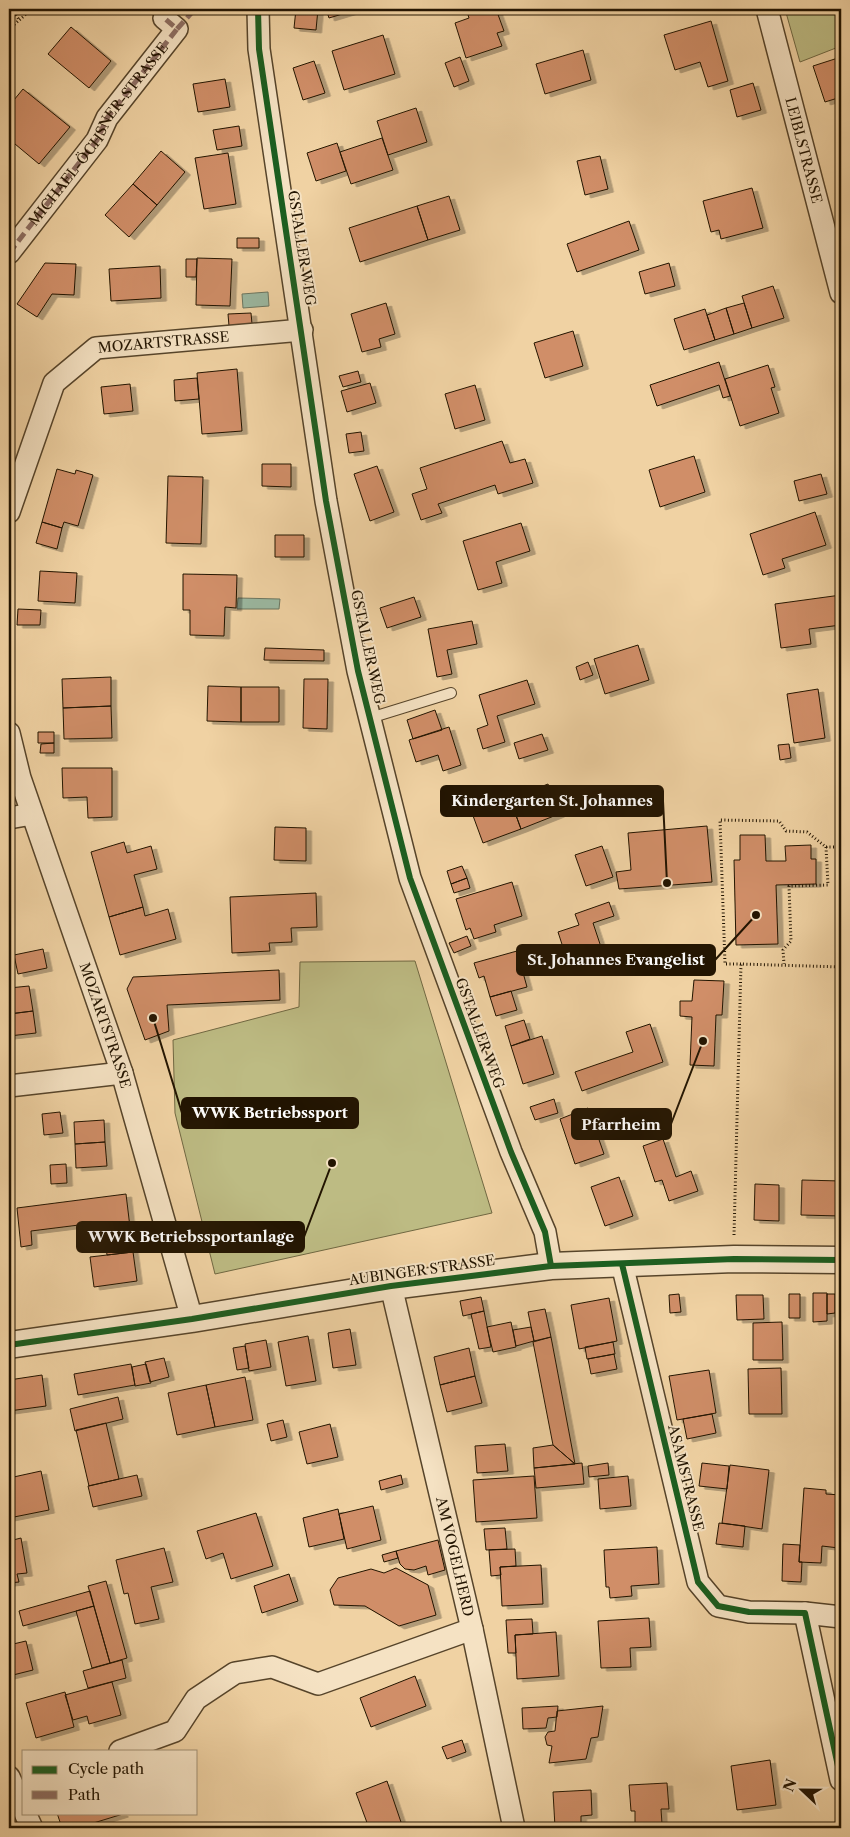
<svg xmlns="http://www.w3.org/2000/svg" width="850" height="1837" font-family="'Libre Caslon Text',serif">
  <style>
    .green { fill: #bdbb83; stroke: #706842 }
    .water { fill: #9bb8a1; stroke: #6b7661 }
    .building { fill: #d08e67; stroke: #221401; filter: url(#shadow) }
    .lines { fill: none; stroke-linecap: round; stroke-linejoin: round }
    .service-casing { stroke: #56442a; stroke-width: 12 }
    .minor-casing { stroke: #56442a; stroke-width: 24 }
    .tertiary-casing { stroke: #56442a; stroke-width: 29 }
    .path { stroke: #221401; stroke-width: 3; stroke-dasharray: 1 2.5; stroke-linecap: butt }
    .service { stroke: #f5e2c3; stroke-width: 10 }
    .minor { stroke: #f5e2c3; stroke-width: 21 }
    .tertiary { stroke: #f5e2c3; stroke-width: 26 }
    .quiet { stroke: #8d6e63; stroke-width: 5; stroke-dasharray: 10 5; stroke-linecap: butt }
    .cycleway-casing { stroke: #f5e2c3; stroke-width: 9 }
    .cycleway { stroke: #1b5e20; stroke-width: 6 }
    .labels { text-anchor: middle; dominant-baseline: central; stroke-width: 4; stroke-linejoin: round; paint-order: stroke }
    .street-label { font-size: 14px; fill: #221401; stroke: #f5e2c3 }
    .leader { fill: none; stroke: #221401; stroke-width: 2 }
    .callout-dot { fill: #221401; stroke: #f5e2c3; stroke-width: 2 }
    .callout { fill: #221401; stroke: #221401; stroke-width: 2 }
    .callout-label { font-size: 15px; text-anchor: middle; font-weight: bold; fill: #fff }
  </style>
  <defs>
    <filter id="shadow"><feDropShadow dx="5.5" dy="3" stdDeviation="0" flood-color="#0004"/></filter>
  </defs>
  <rect width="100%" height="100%" fill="#f0d2a3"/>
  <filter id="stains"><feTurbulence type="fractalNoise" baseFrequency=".004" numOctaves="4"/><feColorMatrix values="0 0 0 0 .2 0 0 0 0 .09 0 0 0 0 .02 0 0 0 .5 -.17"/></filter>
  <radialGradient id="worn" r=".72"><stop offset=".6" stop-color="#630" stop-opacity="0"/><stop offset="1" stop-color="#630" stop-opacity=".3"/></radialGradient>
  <path class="green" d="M785,9H841V46L800,62Z
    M415,961L492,1213L215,1274L175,1113L173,1040L299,1007L300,962Z"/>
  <path class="water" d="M268,292L269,306L243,308L242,294Z
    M238,598L280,599L279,609H237Z"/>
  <path class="building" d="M296,9H318L316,30L294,28Z
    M326,9H359L329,18Z
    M466,9H496L504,31L497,33L502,46L466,58L455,23L469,18Z
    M711,21L728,81L708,87L700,62L675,70L664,35Z
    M71,27L111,61L89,88L48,54Z
    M383,35L395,74L344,90L332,51Z
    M583,50L591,80L545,94L536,64Z
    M460,57L469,81L454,87L445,63Z
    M841,57V97L825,102L813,66Z
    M314,61L325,93L303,100L293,68Z
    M225,79L230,107L198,112L193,84Z
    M753,83L761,110L737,117L730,90Z
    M23,89L70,127L39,164L9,139V106Z
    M416,108L427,142L388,155L377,121Z
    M239,126L242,146L217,150L213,130Z
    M382,138L393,170L351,184L340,152Z
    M337,143L346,171L316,181L307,153Z
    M161,151L185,172L157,205L133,184Z
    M228,153L236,204L204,209L195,158Z
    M600,156L608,189L585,195L577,161Z
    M133,184L157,205L129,237L105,215Z
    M752,188L763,228L721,239L719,230L711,232L703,201Z
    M449,196L460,230L428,240L417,206Z
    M417,206L428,240L360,262L349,228Z
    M629,221L639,250L577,272L567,244Z
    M237,238H259V248H237Z
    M197,258L232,259L230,306L196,305Z
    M186,259H197L196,277H186Z
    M45,263L76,264L74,295L52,294L37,317L17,304Z
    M669,263L675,286L645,294L639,272Z
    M160,266L161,298L111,301L109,269Z
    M773,286L784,318L752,328L742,296Z
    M386,303L395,334L379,339L381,347L362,352L351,314Z
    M744,303L752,328L734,334L726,308Z
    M726,308L734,334L715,340L707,315Z
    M705,309L715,340L684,350L674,319Z
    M251,313L252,324L229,326L228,314Z
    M573,331L583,366L545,378L534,343Z
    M719,362L730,396L723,398L719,385L657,406L650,385Z
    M768,365L775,387L771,388L779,413L740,426L725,379Z
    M237,369L242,431L202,434L197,373Z
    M358,371L361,382L343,387L339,376Z
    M197,378L199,399L175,401L174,380Z
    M370,383L376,403L347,412L341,391Z
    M130,384L133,411L104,414L101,387Z
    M475,385L485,420L455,429L445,394Z
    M361,432L364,451L349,453L346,434Z
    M502,441L510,463L525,459L533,483L498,494L495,485L438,504L442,513L421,520L412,494L427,489L420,468Z
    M694,456L705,492L660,507L649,470Z
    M262,464H291V487L262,486Z
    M377,466L394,512L370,521L354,474Z
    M57,469L75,474L76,470L93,475L78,526L64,522L62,528L42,522Z
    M821,474L827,494L799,501L794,481Z
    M168,476L203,477L201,544L166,543Z
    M815,512L826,545L782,559L785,568L763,575L750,534Z
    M42,522L62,528L57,549L36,543Z
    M521,523L530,551L496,562L502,583L478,590L463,541Z
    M275,535H304V557H275Z
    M40,571L77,573L75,603L38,601Z
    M183,574L237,575L236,608L225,607L224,636L190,635V610H183Z
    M841,595V625L809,629L811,644L781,648L775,604Z
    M414,597L421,617L387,628L380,608Z
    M18,609L41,610L40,625H17Z
    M472,621L477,644L447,650L452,674L437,677L428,629Z
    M638,645L649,680L605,694L594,659Z
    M265,648L324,650V661L264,660Z
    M588,662L593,675L580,680L576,667Z
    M111,677V706L63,708L62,679Z
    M304,679H328L327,729L303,728Z
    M527,680L535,704L497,716L505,742L483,749L477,729L488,725L479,695Z
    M208,686L241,687V722L207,721Z
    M241,687H279V722H241Z
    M818,689L825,738L794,743L787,694Z
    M111,706L112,738L64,739L63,708Z
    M435,710L442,730L413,739L407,720Z
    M449,727L461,765L443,771L438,755L416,762L409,740Z
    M38,732H54V743H38Z
    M542,734L548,750L519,759L514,743Z
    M54,743V753H40L41,744Z
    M789,744L791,758L780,760L778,745Z
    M62,768H112V817L88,818L87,797L63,798Z
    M548,784L559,814L521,829L510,799Z
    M510,799L521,829L483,843L472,813Z
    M707,826L712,882L619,889L616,872L631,870L628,833Z
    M275,827L306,828V861L274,860Z
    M740,835H765L766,861H786L785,846L811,845V859H816V884L776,885L778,944L736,945L734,860H740Z
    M124,842L127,853L151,846L157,869L134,875L143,907L109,917L91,852Z
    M602,846L613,877L586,886L575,855Z
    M462,866L467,878L451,884L447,871Z
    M467,878L470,888L454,893L451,884Z
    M512,882L522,916L494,925L496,932L474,939L470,928L466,930L456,899Z
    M316,893L317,927L291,928L292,942L269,943L270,951L232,953L230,897Z
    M609,902L614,916L593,923L602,950L585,956L587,964L570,969L558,932L579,925L575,914Z
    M143,907L145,916L168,909L176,939L120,955L109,917Z
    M467,936L471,946L454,953L449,943Z
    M43,949L47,968L18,974L14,955Z
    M517,951L527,987L490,997L484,976L479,978L474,963Z
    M279,970L280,1000L167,1005L169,1031L145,1040L127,989L133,977Z
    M694,980L724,981L722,1015H716L714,1066L690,1065L692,1017L680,1016V1001H692Z
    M29,986L33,1011L9,1014V988Z
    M511,991L517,1010L496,1016L490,997Z
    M33,1011L36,1033L9,1036V1014Z
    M524,1020L530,1039L511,1046L505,1026Z
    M650,1024L663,1062L582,1091L575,1072L633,1052L626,1032Z
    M542,1036L554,1074L523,1084L511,1046Z
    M554,1099L558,1113L535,1120L530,1107Z
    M588,1108L604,1154L575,1164L560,1119Z
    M60,1112L63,1133L44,1135L42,1114Z
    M104,1120L105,1142L75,1144L74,1122Z
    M663,1139L676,1177L691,1171L698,1191L669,1201L662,1180L655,1182L643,1146Z
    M105,1142L107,1166L76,1168L75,1144Z
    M66,1164L67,1183L51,1184L50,1165Z
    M619,1177L633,1216L605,1226L591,1187Z
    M802,1180L841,1181V1216L801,1215Z
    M755,1184L779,1185V1221L754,1220Z
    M126,1194L133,1252L107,1255L103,1222L31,1231L32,1245L21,1247L17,1208Z
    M133,1252L137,1281L94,1287L90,1257Z
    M813,1293H827V1321L813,1322Z
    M679,1294L681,1312L670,1313L669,1295Z
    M789,1294H800V1318H789Z
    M827,1294H835V1313L827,1314Z
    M736,1295H763L764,1319L737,1320Z
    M481,1297L484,1311L463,1316L460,1301Z
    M609,1298L617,1341L579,1349L571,1305Z
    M545,1309L551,1337L534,1341L528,1312Z
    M484,1311L491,1347L479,1349L471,1314Z
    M511,1322L516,1347L493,1352L487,1327Z
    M782,1322L783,1360H753V1323Z
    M531,1327L534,1341L516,1346L513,1330Z
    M350,1329L356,1365L333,1368L328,1333Z
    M308,1336L316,1381L286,1386L278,1342Z
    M551,1337L575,1464L553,1445L533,1342Z
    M266,1340L271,1367L249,1371L245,1344Z
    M613,1342L615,1354L587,1359L585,1347Z
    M245,1346L249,1368L237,1370L233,1348Z
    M469,1348L475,1376L440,1385L434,1357Z
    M614,1354L617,1369L591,1374L588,1359Z
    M164,1358L169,1377L150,1382L145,1362Z
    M131,1364L135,1385L78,1395L74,1374Z
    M146,1364L151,1383L135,1386L132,1367Z
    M781,1368L782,1414H749L748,1369Z
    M709,1370L716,1413L677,1420L669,1376Z
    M42,1375L46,1406L9,1411V1380Z
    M475,1376L482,1403L447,1412L440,1385Z
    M245,1377L253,1420L215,1427L206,1385Z
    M206,1385L215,1427L177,1435L168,1393Z
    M118,1397L123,1419L75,1431L70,1409Z
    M712,1414L716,1433L687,1439L683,1419Z
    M283,1420L287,1437L271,1441L267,1424Z
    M106,1423L119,1479L89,1486L76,1430Z
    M330,1424L338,1457L307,1464L299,1432Z
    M505,1444L508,1471L477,1473L475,1446Z
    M553,1445L575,1464L534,1468L533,1448Z
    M582,1463L584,1484L536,1488L534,1468Z
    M608,1463L609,1475L589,1477L588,1466Z
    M702,1463L729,1466L727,1489L699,1486Z
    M730,1465L769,1470L762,1529L722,1523Z
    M41,1471L49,1510L9,1518V1478Z
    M137,1475L142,1496L93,1507L88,1486Z
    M401,1475L403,1484L381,1490L379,1481Z
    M534,1476L537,1518L476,1522L473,1480Z
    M628,1476L631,1506L600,1509L598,1479Z
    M804,1488L826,1490V1494L841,1495L839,1548L822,1546L821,1563L799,1562Z
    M373,1506L381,1540L347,1549L339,1514Z
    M338,1509L344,1539L309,1547L303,1518Z
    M256,1513L273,1566L231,1579L223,1553L206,1559L197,1531Z
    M719,1523L745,1526L743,1547L716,1544Z
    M505,1528L507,1549L486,1550L484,1529Z
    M21,1538L27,1573L17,1574L19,1582L9,1583V1541Z
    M438,1540L445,1570L428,1575L426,1566L414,1570L405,1569L400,1564L396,1551Z
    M783,1544L800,1545L799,1562H802L801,1582L782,1581Z
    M657,1547L659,1584L631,1586L632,1596L610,1598L609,1587H606L604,1550Z
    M164,1548L173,1582L151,1587L159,1619L135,1624L128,1593L124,1594L116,1560Z
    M515,1549L516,1566L500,1567L501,1575L491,1576L489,1550Z
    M396,1551L398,1558L384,1562L382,1555Z
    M541,1565L543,1604L502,1606L500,1567Z
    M396,1568L428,1585L436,1615L399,1626L365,1606L334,1605L330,1590L338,1578L371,1569L384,1573Z
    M289,1574L298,1601L262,1613L254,1586Z
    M106,1581L127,1658L110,1663L88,1586Z
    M90,1591L94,1606L23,1626L19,1611Z
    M94,1606L110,1663L92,1668L76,1611Z
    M649,1618L651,1647L630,1648L631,1667L601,1668L598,1621Z
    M532,1619L533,1634L515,1635L516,1653H508L506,1620Z
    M556,1632L559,1676L517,1679L515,1635Z
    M26,1641L33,1670L9,1676V1645Z
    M122,1660L126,1678L88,1688L83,1671Z
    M415,1676L426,1706L371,1727L360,1698Z
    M112,1682L121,1715L89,1724L87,1716L73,1720L65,1695Z
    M65,1692L74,1727L36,1738L26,1703Z
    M558,1706L557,1717L548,1718L546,1728L523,1729L522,1708Z
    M603,1706L598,1737L591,1738L586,1759L549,1763L552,1746L547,1745L545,1737L548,1732L555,1731L557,1711Z
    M462,1740L466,1752L447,1759L442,1747Z
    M770,1760L776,1805L737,1810L731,1766Z
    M387,1781L403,1828H369L356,1793Z
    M667,1783L669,1809H661L662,1824L635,1825V1811H631L629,1785Z
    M591,1790L592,1815L581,1816V1826L555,1827L553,1792Z
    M57,1813H122L123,1814L77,1828H62Z"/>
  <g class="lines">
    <defs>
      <path id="service" d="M370,718L451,693"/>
      <g id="minor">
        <path d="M258,9L259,49L326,501L358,671L410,878L511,1152L545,1232L551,1266"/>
        <path id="s1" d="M767,9L841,293"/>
        <path id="s2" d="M9,253L97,140L107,118L177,29L164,18"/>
        <path id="s3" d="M9,512L54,383L96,348L302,330"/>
        <path id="s4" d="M9,733L20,778L122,1073L192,1319"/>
        <path d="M9,818L32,814"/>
        <path d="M9,1086L122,1073"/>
        <path d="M622,1264L698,1582L718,1606L749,1612L805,1613L841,1617"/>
        <path id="s5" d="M391,1286L472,1629L514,1828"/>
        <path d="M805,1613L841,1780"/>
        <path d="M120,1751L175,1731L196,1699L235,1673L272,1667L318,1684L472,1629"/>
        <path d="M9,1777L24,1810"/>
        <path d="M25,1813L32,1828"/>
      </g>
      <path id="tertiary" d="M9,1345L192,1319L391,1286L551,1266L734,1259L841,1260"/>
    </defs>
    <use href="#service" class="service-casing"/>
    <use href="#minor" class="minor-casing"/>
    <use href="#tertiary" class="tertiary-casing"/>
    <path class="path" d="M12,9L19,20
      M9,29L32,9
      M826,847H841
      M741,964H725L720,820L779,821L786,831L807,832L826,847L828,885L789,886L791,941L783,950L784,964
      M734,1235L741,964L841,967"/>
    <use href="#service" class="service"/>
    <use href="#minor" class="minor"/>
    <use href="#tertiary" class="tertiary"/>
    <path class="quiet" d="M177,29L195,9
      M9,253L97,140L107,118L177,29L164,18"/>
    <defs>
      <path id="cycleway" d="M258,9L259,49L326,501L358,671L410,878L511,1152L545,1232L551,1266
        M622,1264L698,1582L718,1606L749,1612L805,1613L841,1780
        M9,1345L192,1319L391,1286L551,1266L734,1259L841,1260"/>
    </defs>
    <use href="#cycleway" class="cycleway-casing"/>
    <use href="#cycleway" class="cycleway"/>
  </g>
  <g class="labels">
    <g class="street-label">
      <text stroke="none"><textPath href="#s2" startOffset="149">MICHAEL-ÖCHSNER-STRASSE</textPath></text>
      <text stroke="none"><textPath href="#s1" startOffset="146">LEIBLSTRASSE</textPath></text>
      <text transform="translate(302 248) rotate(81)">GSTALLER WEG</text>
      <text stroke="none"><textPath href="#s3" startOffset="259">MOZARTSTRASSE</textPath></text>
      <text transform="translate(368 647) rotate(78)">GSTALLER WEG</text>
      <text stroke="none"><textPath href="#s4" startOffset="308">MOZARTSTRASSE</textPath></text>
      <text transform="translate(480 1033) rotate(70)">GSTALLER WEG</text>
      <text transform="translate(422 1270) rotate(-8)">AUBINGER STRASSE</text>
      <text transform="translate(686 1478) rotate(76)">ASAMSTRASSE</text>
      <text stroke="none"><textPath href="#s5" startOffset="278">AM VOGELHERD</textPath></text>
    </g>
  </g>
  <path class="leader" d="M667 883L663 801M756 915L715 960M153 1018L182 1113M703 1041L671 1124M332 1163L304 1237"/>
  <g class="callout-dot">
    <circle cx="667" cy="883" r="5"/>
    <circle cx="756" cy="915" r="5"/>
    <circle cx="153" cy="1018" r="5"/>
    <circle cx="703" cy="1041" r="5"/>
    <circle cx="332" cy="1163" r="5"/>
  </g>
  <g class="callout">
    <rect x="441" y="786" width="222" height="30" rx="5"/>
    <rect x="517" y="945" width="198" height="30" rx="5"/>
    <rect x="182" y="1098" width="176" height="30" rx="5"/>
    <rect x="572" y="1109" width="99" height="30" rx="5"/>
    <rect x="77" y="1222" width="227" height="30" rx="5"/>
  </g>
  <g class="callout-label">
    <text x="552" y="806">Kindergarten St. Johannes</text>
    <text x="616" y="965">St. Johannes Evangelist</text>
    <text x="270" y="1118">WWK Betriebssport</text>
    <text x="621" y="1130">Pfarrheim</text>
    <text x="191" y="1242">WWK Betriebssportanlage</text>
  </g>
  <rect width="850" height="1837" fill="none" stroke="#f0d2a3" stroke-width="30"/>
  <rect x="10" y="10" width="830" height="1817" fill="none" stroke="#221401" stroke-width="2.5"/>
  <rect x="15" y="15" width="820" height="1807" fill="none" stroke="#221401"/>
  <rect x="22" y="1750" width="175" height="65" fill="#f5e2c3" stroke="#a19075"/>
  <rect x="32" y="1766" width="25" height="8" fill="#1b5e20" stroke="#a19075"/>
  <text x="68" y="1774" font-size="15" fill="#221401">Cycle path</text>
  <rect x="32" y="1791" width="25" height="8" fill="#8d6e63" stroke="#a19075"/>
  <text x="68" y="1800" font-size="15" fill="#221401">Path</text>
  <g transform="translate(802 1790) rotate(292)" stroke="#f5e2c3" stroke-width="4" paint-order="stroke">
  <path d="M0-4L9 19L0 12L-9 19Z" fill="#221401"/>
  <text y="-8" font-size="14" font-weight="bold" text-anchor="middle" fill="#221401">N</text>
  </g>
  <rect width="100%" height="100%" filter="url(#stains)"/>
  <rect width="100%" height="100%" fill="url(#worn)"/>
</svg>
